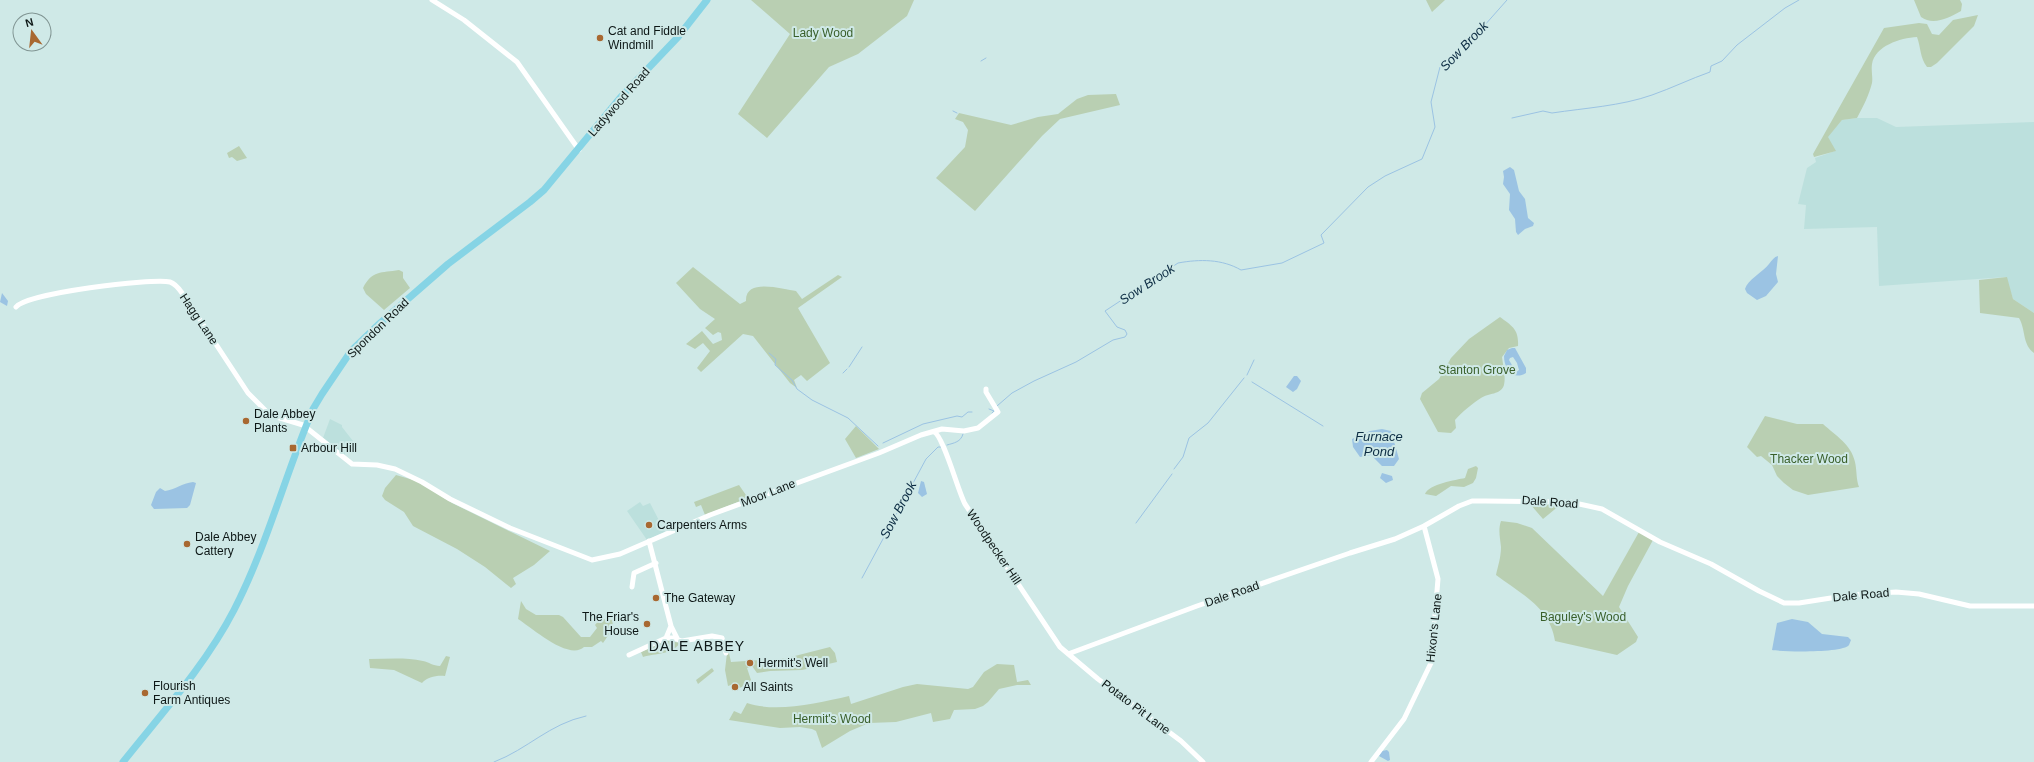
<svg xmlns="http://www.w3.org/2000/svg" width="2034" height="762" font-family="Helvetica,sans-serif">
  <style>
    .built { fill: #bce0dd }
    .green { fill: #b9cfb2 }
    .water { fill: #9bc3e3; fill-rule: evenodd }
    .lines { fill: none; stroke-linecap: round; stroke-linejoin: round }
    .stream { stroke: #9bc3e3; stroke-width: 1 }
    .minor { stroke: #fff; stroke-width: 5 }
    .major { stroke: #86d4e5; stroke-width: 7 }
    .poi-dot { fill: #a86831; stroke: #cfe9e7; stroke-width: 1.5 }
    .labels { text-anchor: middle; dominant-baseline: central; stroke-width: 4; stroke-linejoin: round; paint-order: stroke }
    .poi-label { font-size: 12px; fill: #0d1716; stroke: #cfe9e7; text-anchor: start }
    .park-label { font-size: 12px; fill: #395f2a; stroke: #cfe9e7 }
    .street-label { font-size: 12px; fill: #0d1716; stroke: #cfe9e7 }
    .water-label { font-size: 13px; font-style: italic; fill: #0c2c43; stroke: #cfe9e7 }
    .quarter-label { font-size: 14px; letter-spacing: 1px; fill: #0d1716; stroke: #cfe9e7 }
  </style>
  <rect width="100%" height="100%" fill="#cfe9e7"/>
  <path class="built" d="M1857,118H1877L1896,127L2034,122V313L2013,299L2006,277L1879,286L1877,227L1804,229L1806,205L1798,204L1807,168L1816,162L1815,158L1835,151L1827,137L1842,120Z
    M330,419L342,425V427L353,441L344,455L323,438Z
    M640,502L643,506L650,503L665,532L647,540L627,511Z"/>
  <path class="green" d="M751,0H914L907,16L858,54L829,67L767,138L738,114L790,34Z
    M1426,0H1445L1432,12Z
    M1914,0H1960L1962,4L1961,11C1949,18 1933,26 1921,17Z
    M1978,15L1974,26L1937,63L1931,67H1927C1920,58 1921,48 1917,37C1900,38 1875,46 1872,64C1871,71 1873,77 1872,83C1869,95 1863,107 1857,118L1842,120L1828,137L1836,151L1814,157L1813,154L1884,28L1919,23L1927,24L1932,34L1939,35L1953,20Z
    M1116,94L1120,105L1060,119L1042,136L975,211L936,178L965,147L968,130L963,122L955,119L959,113L1011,125L1038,117L1058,114L1077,99L1088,95Z
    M239,146L247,158L237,161L232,157L229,158L227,153Z
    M693,267L740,304L746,301C745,277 784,290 796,291L802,299L838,275L842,277L798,308L830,363L807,381L801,375L794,380L797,388L790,383L753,336L743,334L701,372L697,368L710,351L703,343L695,349L686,344L702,331L713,344L722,340L721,333L718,332L713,335L705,328L715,319L700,309L676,283Z
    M399,270L403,272V278L410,288L384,310L366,294L363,288C372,270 381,273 399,270Z
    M2007,277L2013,299L2034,313V353C2022,344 2026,330 2019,318L1980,313L1979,280Z
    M1500,317C1512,326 1519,329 1518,346L1509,348L1502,357C1503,366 1506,376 1504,385C1501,395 1488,393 1481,398C1472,404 1462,412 1455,420L1456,428L1451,433L1438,432L1420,399L1422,393L1439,379L1451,358L1469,339Z
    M1765,416L1797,424H1823C1836,436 1851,444 1855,462C1857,471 1856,479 1859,487L1808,495L1793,490L1784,483L1777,476L1772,465L1761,456L1757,457L1747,447Z
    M856,426L879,449L856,458L845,439Z
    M1476,466L1478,468L1476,478L1473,483L1464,487L1451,486L1436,496L1425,494C1429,484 1456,480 1465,478L1468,469Z
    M396,475L417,481L452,503L550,551L534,565L513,578L516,584L511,588L485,567L457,549L413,526L404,512L385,500L382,496L385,488Z
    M739,485L748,498L705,515L701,505L696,507L694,502Z
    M1530,504L1560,505L1543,519Z
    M1501,521L1517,523L1532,528L1603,596L1639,532L1653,540L1628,586L1619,607L1638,637L1636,642L1617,655L1555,641C1550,607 1521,594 1496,575C1498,566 1501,557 1501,547C1500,537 1498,530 1501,521Z
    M521,601L526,609L536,615H559L563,617L581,637H590L597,628L595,625L600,619L613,620L612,630L603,643L601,641L592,647H584C569,661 532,628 518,619Z
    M666,640L680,643C671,655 656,653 643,657L641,652Z
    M830,647L835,653L837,662L802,670L770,671L757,673L752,666L747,668L752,683L734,690L731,685L728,686L725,670L727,653H729L731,662L787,658Z
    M446,656L450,657L445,676C437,675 427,677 422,683L394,670L370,668L369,659C387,659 405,657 423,661C429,662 433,666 440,666Z
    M997,664L1014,665L1017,682L1028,680L1031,685H1017L999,689L988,702L983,706L975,709L954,710L950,719L933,722L931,713L896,722L869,723L850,731L822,748L816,731L812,729L800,727L780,728L729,720L734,711L741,714L747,703C776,713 818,703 849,696L851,704L903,687L917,684L968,689L973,687L984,672Z
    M712,668L714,671L698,684L696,680Z"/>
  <path class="water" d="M1510,167L1514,170L1519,191L1525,199L1528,218L1534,223L1533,226L1525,229L1518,235L1516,232L1515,219L1509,210L1510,194L1503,184L1504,177L1503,171Z
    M1778,256L1776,274L1778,282L1766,296L1757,300L1747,293L1745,289C1747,280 1763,272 1769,264C1772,260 1774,257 1778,256Z
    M2,293L8,301L7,306L0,302Z
    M1512,348H1515L1526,368V373C1513,381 1504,369 1504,356L1507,350ZM1513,357L1517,363L1519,370L1516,372L1509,360L1510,358Z
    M1294,376H1297L1301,381L1297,389L1293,392L1286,387Z
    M1382,429L1391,431L1399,459L1394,466H1382L1371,455L1360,457L1353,447L1352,439L1370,431Z
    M1382,473L1392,476L1393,480L1386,483L1380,478Z
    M921,481L924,482L927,494L922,497L918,493Z
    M193,482L196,483L190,505L187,508L154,509L151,505L156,492L160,488L165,491C175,490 182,483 193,482Z
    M1792,619L1808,622L1822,634L1848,637L1851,640L1849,645C1843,653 1785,652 1772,650L1777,623Z
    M1387,750L1389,752L1390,760L1388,761L1379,756L1382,751Z"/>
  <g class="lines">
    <path class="stream" d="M981,61L986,58
      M953,111L957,113
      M1512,118L1543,111L1552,113C1585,108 1621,106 1652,95C1672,88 1690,79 1710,72L1711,66L1722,61L1737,45L1785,8L1799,0
      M769,353L776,359L775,365L792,380L797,389L812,400L848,418L878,446
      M849,367L862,347
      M843,373L847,369
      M1247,375L1254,360
      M1252,382L1323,426
      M997,406L1012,393L1034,381L1076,362L1113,340L1125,337L1127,334L1125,330L1117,327L1105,311L1178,263C1200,259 1222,259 1241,270L1282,263L1324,243L1321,235L1368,187L1385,176L1422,159L1435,127L1431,102L1440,67L1460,47L1468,44L1507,0
      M989,409L994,411L992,413
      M883,443L923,424L957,416L962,417L968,412H972
      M947,445C954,443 961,442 963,434
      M1174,469L1183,457L1189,438L1208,423L1244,378
      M1136,523L1172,474
      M862,578L926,459L938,447H941
      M494,762C528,749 549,724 586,716"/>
    <path class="minor" d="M432,0L464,20L517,62L579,150
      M16,307C27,293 151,278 170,282C177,284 181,292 185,297L248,393L270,415L303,425L352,464L377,465L395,469L422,482L450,499L510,528L592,560L620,554L710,515L879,453L921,435L942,429L964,431L978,428L998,412L986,392V389
      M934,432C943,435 958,491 965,504L1060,647L1098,679L1181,741L1203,762
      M649,541L671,626L677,638
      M632,587L634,573L656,563
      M666,638L671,626
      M1068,654L1197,606L1350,553L1395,539L1424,526L1459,506L1472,501H1485L1570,502L1602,509L1660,542L1711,564L1759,591L1784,603H1799L1850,595L1896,592L1919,594L1970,606H2034
      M629,655L666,638H673L682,641L712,636L722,638L726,653
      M1371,762L1404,719L1431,663L1438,579L1424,526"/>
    <path class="major" d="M123,762C162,713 205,666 234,610C267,546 285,475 313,409L322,394L351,351L378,325L448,264L530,202L544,190L620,98L678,37L707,0"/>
  </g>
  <g class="poi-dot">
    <circle cx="600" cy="38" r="4"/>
    <circle cx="246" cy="421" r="4"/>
    <rect x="289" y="444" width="8" height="8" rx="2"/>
    <circle cx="649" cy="525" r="4"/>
    <circle cx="187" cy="544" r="4"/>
    <circle cx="656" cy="598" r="4"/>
    <circle cx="647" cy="624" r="4"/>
    <circle cx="750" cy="663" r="4"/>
    <circle cx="735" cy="687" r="4"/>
    <circle cx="145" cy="693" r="4"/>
  </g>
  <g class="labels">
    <g class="poi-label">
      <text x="608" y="31">Cat and Fiddle<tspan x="608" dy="14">Windmill</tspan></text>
      <text x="254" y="414">Dale Abbey<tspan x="254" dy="14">Plants</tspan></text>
      <text x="301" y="448">Arbour Hill</text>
      <text x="657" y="525">Carpenters Arms</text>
      <text x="195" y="537">Dale Abbey<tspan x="195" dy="14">Cattery</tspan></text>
      <text x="664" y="598">The Gateway</text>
      <text x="639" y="617" text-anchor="end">The Friar's<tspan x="639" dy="14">House</tspan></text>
      <text x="758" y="663">Hermit's Well</text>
      <text x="153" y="686">Flourish<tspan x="153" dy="14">Farm Antiques</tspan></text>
      <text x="743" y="687">All Saints</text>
    </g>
    <g class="park-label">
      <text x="823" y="33">Lady Wood</text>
      <text x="1477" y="370">Stanton Grove</text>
      <text x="1809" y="459">Thacker Wood</text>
      <text x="1583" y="617">Baguley's Wood</text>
      <text x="832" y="719">Hermit's Wood</text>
    </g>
    <g class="street-label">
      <text transform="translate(619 102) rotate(-49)">Ladywood Road</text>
      <text transform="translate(199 319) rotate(56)">Hagg Lane</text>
      <text transform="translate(378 328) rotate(-44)">Spondon Road</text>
      <text transform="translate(768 493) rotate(-21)">Moor Lane</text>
      <text transform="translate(1550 502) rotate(4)">Dale Road</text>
      <text transform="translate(994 547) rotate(56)">Woodpecker Hill</text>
      <text transform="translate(1232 594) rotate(-19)">Dale Road</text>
      <text transform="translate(1861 595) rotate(-5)">Dale Road</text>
      <text transform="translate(1434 628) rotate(-84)">Hixon's Lane</text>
      <text transform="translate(1136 707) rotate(37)">Potato Pit Lane</text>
    </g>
    <g class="water-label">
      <text transform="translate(1464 46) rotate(-46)">Sow Brook</text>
      <text transform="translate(1147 284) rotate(-33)">Sow Brook</text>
      <text x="1379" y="436">Furnace<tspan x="1379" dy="15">Pond</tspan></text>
      <text transform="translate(898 510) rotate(-62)">Sow Brook</text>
    </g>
    <g class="quarter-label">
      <text x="697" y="646">DALE ABBEY</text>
    </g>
  </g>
  <g transform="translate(32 32) rotate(345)"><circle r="19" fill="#cfe9e7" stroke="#819593"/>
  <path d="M0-3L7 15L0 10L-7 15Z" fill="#a86831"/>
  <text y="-6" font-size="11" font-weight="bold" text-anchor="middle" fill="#0d1716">N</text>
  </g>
</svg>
